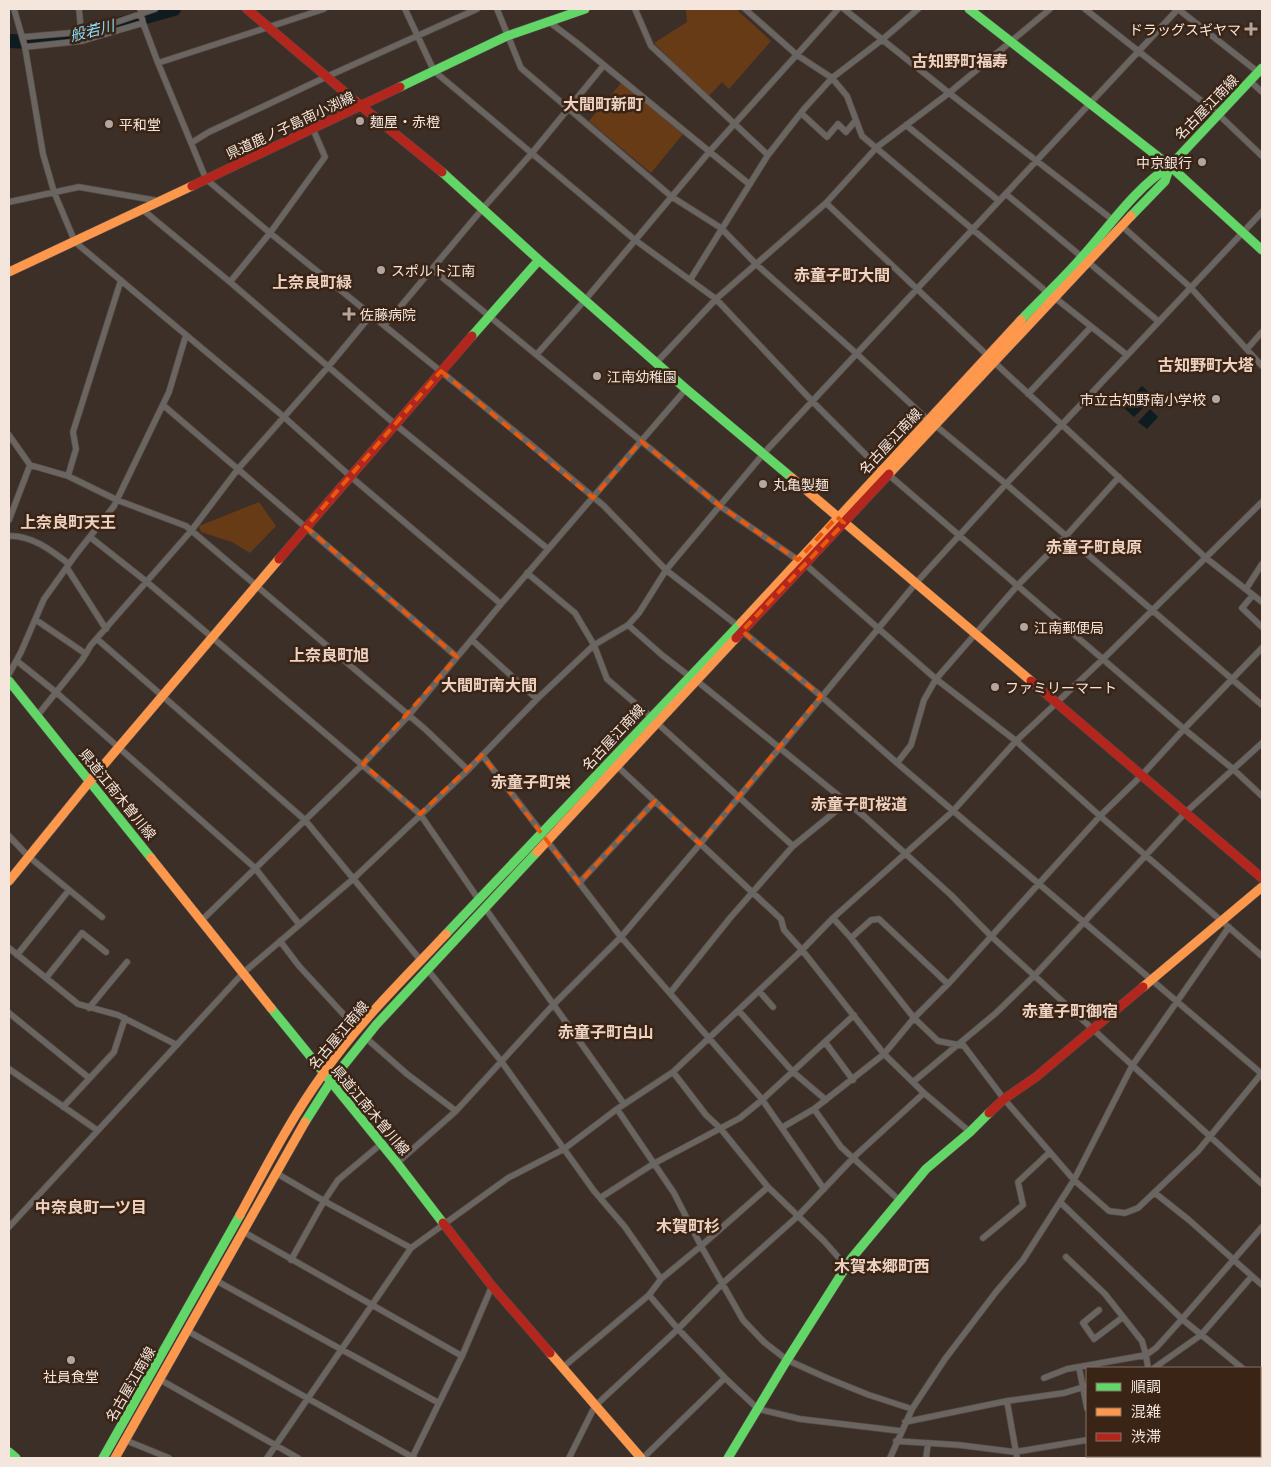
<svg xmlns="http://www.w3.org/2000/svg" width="1271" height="1467" font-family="Lato,'Noto Sans JP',sans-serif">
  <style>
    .green { fill: #683b17 }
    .water { fill: #0e1b20 }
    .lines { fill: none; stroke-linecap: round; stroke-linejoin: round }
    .river { stroke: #0e1b20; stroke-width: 14 }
    .street-casing { stroke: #574d47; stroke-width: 7 }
    .fast-casing { stroke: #574d47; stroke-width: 10 }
    .slow-casing { stroke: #574d47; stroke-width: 10 }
    .jam-casing { stroke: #574d47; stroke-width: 10 }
    .street { stroke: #6b6562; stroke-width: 5.5 }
    .fast { stroke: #63d668; stroke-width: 9 }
    .slow { stroke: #ff974d; stroke-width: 9 }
    .jam { stroke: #b3261e; stroke-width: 9 }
    .rail-casing { stroke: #716a65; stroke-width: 4.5 }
    .rail { stroke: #392416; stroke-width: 2.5; stroke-dasharray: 8; stroke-linecap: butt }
    .marked { fill: none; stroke: #e8590c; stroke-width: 4; stroke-dasharray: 10 6; stroke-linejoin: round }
    .poi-dot { fill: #b3a69e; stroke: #392416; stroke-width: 2 }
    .labels { text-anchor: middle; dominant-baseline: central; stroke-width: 5; stroke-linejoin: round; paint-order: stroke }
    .poi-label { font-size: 14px; fill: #f4e6dd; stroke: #392416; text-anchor: start }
    .street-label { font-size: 14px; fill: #f4e6dd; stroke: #392416 }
    .water-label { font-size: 15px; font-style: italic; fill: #86dbf9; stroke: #392416 }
    .quarter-label { font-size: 16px; font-weight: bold; fill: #eed2c1; stroke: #392416 }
  </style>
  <rect width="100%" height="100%" fill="#3b2f28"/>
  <path class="green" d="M687,9H736L771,41L729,89L722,82L708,97L654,43L687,22L686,10Z
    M621,83L683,134L651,173L589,121Z
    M259,502L276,526L250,553L232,542L201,532L199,526Z"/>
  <path class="water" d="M1142,386L1154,397L1134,417L1122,406Z
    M1150,409L1158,417L1147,429L1138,422Z"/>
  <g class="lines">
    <path class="river" d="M9,41L33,42L73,37L174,9"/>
    <defs>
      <path id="street" d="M14,9L25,47L43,154L54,192L75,242L284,417L350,476L501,604
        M79,9L82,41
        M140,9L143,23L158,63L206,179L270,233L529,443L604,506L666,570L738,626
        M405,9L434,71L635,240L716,299L812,401L881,470
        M497,9L521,68L672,197L721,228L756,264L857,354L928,420
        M635,9L651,46L768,155
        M745,9L797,55L832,78L847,96L862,136L1048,293
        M844,9L949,93L1113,220
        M1085,9L1218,114L1262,156
        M1178,9L1258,72
        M548,21L577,43L749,184
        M23,37L81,32L105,26L155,9
        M25,47L82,41L143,23
        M158,63L324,9
        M1250,81L1262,92
        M801,113L827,137L838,124L846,132L856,120
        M906,125L999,201
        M191,143L209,132L326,77L477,9
        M1006,194L1082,257
        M9,202L79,187L159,201
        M826,203L987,355
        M143,210L230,282L396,425L548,549
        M1122,226L1190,287L1262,366
        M1087,261L1158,321
        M432,269L720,506L798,560
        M690,280L768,155L804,109L832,78L883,39L918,9
        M230,282L270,233L325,157L313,129
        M1054,297L1127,355
        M385,325L484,207L532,153L604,65
        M1247,349L1262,332
        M537,354L585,300L710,151L838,9
        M994,362L1206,558L1262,602
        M656,363L716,299L826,203L877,147L949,93L1050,9
        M1028,394L1091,327
        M163,405L457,657
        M935,425L1006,484L1262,705
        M9,435L30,465L68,476L117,500L186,526L425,729L468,770
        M889,475L1184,729L1233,769L1262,796
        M68,476L76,449L73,432L121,280
        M9,520L30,465
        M9,536C32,535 52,551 69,564
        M90,537L147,582L420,814L479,900
        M806,565L936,679L1016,741L1100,816L1262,956
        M67,568L106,629
        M527,573L575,613L594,645L607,679L651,717
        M1246,589L1262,564
        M1253,595L1242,608L1262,627
        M36,620L86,654
        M628,625L662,655L689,676
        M742,631L821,696L897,763L1262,1074
        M97,639L305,820L422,962
        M472,640L537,699
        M17,661L57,693L255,868L299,924
        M9,674L21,652L44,599L77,553L114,506L169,392L186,335
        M697,681L865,817L951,895L991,936L1262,1184
        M37,716L82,660L91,645L191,531L238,469L328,367L371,315
        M657,723L793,846
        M482,755L542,833
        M897,763L911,745L924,700L936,679L1017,586L1066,536L1119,477
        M9,836L28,856L102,917
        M547,841L621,937L761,1098L824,1189
        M579,883L655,801
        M485,908L624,1104
        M833,918L851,938L914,1018L938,1041L964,1046L1004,1099L1074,1180L1109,1211L1125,1213L1138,1208L1198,1151L1262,1073
        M201,921L363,764L409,715L501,604L686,389
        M851,938L871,920L879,919L948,984
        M280,941L299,966L357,1029
        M9,948L78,1004L118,1015L177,1045
        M17,955L69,890
        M427,969L501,1061L594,1191L625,1227L661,1279
        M46,978L82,933L106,952
        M759,991L773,1007
        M670,993L730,918L793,846L847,802
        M89,1008L127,962
        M739,1011L793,1072L826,1100
        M9,1013L89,1078
        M366,1038L407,1074L456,1111
        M825,1042L853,1080
        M9,1069L97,1130
        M673,1072L706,1115L720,1128L768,1187L824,1241L847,1267
        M913,1082L996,1013L1035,975L1185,813L1262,743
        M924,1093L970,1132
        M63,1107L114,1052L125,1018
        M617,1109L674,1193L701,1246L743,1320L764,1342L787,1360L827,1378L869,1395L912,1409
        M814,1109L841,1147L899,1200
        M783,1127L814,1109L884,1054L914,1018L950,982L1100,816L1141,776L1184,729L1262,648
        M397,1163L456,1111L553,1005L621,937L700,844L916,583L1006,484L1262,212
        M276,1173L324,1201L411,1248
        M1155,1193L1189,1220L1262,1285
        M600,1198L653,1164L740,1118L762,1100L854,1015
        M1060,1202L1182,1319L1242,1368
        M9,1227L243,973L353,879L468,770L537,699L594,645L628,625L639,613L666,570L764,453L1178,9
        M242,1231L462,1356
        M983,1238L1023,1205L1018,1182L1050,1152
        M291,1260L324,1201L338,1180L381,1144
        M215,1280L439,1403
        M649,1295L678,1329L725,1378L758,1409L800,1419L901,1431
        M1099,1310L1083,1323L1094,1339L1123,1317
        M186,1330L414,1458
        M1079,1367L1087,1408
        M562,1368L649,1295L661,1279L701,1246L768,1187
        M1148,1368L1146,1355L1156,1348L1182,1319L1262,1227
        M1154,1368L1201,1335L1252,1276
        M1044,1378L1067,1369L1146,1355L1142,1341L1105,1294L1066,1257
        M159,1379L298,1458
        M1260,1383L1262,1386
        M1007,1401L1017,1458
        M1260,1413L1262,1412
        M905,1422L1007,1401L1064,1393L1087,1386
        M1260,1426L1262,1420
        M125,1440L169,1458
        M896,1441L959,1445L1015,1452L1087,1440
        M1094,1456L1095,1458
        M1188,1456L1199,1458
        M267,1458L411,1248L508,1178L564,1149L617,1109L673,1072L802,950L833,918L953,811L1016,741L1103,659L1262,502
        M412,1458L462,1356L492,1286
        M569,1458L595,1406L678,1329L723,1283L798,1216L856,1155L924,1093L884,1054L802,950L784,930L781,919L616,765
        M643,1458L725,1378
        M890,1458L912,1409L945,1359L996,1292L1023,1260L1074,1180L1132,1066L1229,927
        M926,1458L928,1443
        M1141,1458L1142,1456
        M1247,1458L1248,1456"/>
      <path id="fast" d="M969,9L1170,166L1262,250
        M400,87L507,36L585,9
        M442,172L539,260L686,389L792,478
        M1131,216L1165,181L1170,166
        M1021,320C1041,299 1063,279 1082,257C1109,227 1136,187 1170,166L1262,68
        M472,336L539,260
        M9,681L151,858
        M446,934L741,623
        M271,1008L397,1163L443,1223
        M305,1122L331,1081L376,1025L537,852
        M9,1452L16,1458
        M103,1458L240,1215
        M728,1458L787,1360L851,1259L926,1169L970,1132L989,1113"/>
      <path id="slow" d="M9,272L192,186
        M889,474L1131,216
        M792,478L1031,681
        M741,623L1021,320
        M537,852L736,638
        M151,858L271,1008
        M9,881L90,781L279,559
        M1143,987L1262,887
        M240,1215C266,1167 291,1118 323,1074C358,1023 404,979 446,934
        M550,1353L641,1458
        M115,1458L305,1122"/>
      <path id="jam" d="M247,9L361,106L442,172
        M192,186L400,87
        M279,559L472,336
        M736,638L889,474
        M1031,681L1262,878
        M989,1113L1004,1099L1036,1077L1143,987
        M443,1223L492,1286L550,1353"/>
    </defs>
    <use href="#street" class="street-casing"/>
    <use href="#fast" class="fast-casing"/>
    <use href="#slow" class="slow-casing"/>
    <use href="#jam" class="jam-casing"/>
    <use href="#street" class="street"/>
    <use href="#fast" class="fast"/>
    <use href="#slow" class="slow"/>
    <use href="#jam" class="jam"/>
    <defs>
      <path id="rail" d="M1260,1450L1262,1443
        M1253,1458L1254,1456"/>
    </defs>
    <use href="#rail" class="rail-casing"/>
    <use href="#rail" class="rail"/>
  </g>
  <path class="marked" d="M441,371L593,498L641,441L720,506L798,560L837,517L844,523L742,631L821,696L700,844L655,801L579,883L482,755L420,814L363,764L457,657L306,527Z"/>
  <g class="poi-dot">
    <path d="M1248.5 21.5h5v5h5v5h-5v5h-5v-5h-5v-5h5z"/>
    <circle cx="360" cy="121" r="5"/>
    <circle cx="109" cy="124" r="5"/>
    <circle cx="1202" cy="162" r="5"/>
    <circle cx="381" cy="270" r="5"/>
    <path d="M346.5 306.5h5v5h5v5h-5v5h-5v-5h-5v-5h5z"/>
    <circle cx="597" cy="376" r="5"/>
    <circle cx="1216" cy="399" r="5"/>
    <circle cx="763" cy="484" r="5"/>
    <circle cx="1024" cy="627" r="5"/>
    <circle cx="995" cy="687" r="5"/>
    <circle cx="71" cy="1360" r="5"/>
  </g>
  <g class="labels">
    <g class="poi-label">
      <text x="1241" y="29" text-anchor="end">ドラッグスギヤマ</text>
      <text x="370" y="121">麺屋・赤橙</text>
      <text x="119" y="124">平和堂</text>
      <text x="1192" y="162" text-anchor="end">中京銀行</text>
      <text x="391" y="270">スポルト江南</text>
      <text x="360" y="314">佐藤病院</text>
      <text x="607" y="376">江南幼稚園</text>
      <text x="1206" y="399" text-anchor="end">市立古知野南小学校</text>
      <text x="773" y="484">丸亀製麺</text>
      <text x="1034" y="627">江南郵便局</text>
      <text x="1005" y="687">ファミリーマート</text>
      <text x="71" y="1376" text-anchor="middle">社員食堂</text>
    </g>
    <g class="street-label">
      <text transform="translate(1206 107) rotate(-46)">名古屋江南線</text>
      <text transform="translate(290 125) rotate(-25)">県道鹿ノ子島南小渕線</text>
      <text transform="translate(890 441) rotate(-47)">名古屋江南線</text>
      <text transform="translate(613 737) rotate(-47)">名古屋江南線</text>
      <text transform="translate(118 794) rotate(51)">県道江南木曽川線</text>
      <text transform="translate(338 1035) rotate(-50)">名古屋江南線</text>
      <text transform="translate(371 1110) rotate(50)">県道江南木曽川線</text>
      <text transform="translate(130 1384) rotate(-60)">名古屋江南線</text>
    </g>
    <g class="water-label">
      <text transform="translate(92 30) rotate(-14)">般若川</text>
    </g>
    <g class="quarter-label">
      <text x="960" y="60">古知野町福寿</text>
      <text x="603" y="103">大間町新町</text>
      <text x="842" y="274">赤童子町大間</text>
      <text x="312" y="281">上奈良町緑</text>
      <text x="1206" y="364">古知野町大塔</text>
      <text x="68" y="521">上奈良町天王</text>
      <text x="1094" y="546">赤童子町良原</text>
      <text x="329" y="654">上奈良町旭</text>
      <text x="489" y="684">大間町南大間</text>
      <text x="531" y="781">赤童子町栄</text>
      <text x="859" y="803">赤童子町桜道</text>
      <text x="1070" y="1010">赤童子町御宿</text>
      <text x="606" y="1031">赤童子町白山</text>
      <text x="91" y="1206">中奈良町一ツ目</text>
      <text x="688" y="1225">木賀町杉</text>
      <text x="882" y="1265">木賀本郷町西</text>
    </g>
  </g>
  <rect width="1271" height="1467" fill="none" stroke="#f4e6dd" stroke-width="20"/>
  <rect x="1086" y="1367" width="175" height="90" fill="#392416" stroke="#847266"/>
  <rect x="1096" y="1383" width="25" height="8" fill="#63d668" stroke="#847266"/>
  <text x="1131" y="1392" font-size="15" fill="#f4e6dd">順調</text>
  <rect x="1096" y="1408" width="25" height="8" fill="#ff974d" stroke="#847266"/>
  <text x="1131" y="1417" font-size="15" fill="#f4e6dd">混雑</text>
  <rect x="1096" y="1433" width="25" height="8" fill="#b3261e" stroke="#847266"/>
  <text x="1131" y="1442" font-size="15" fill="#f4e6dd">渋滞</text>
</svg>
